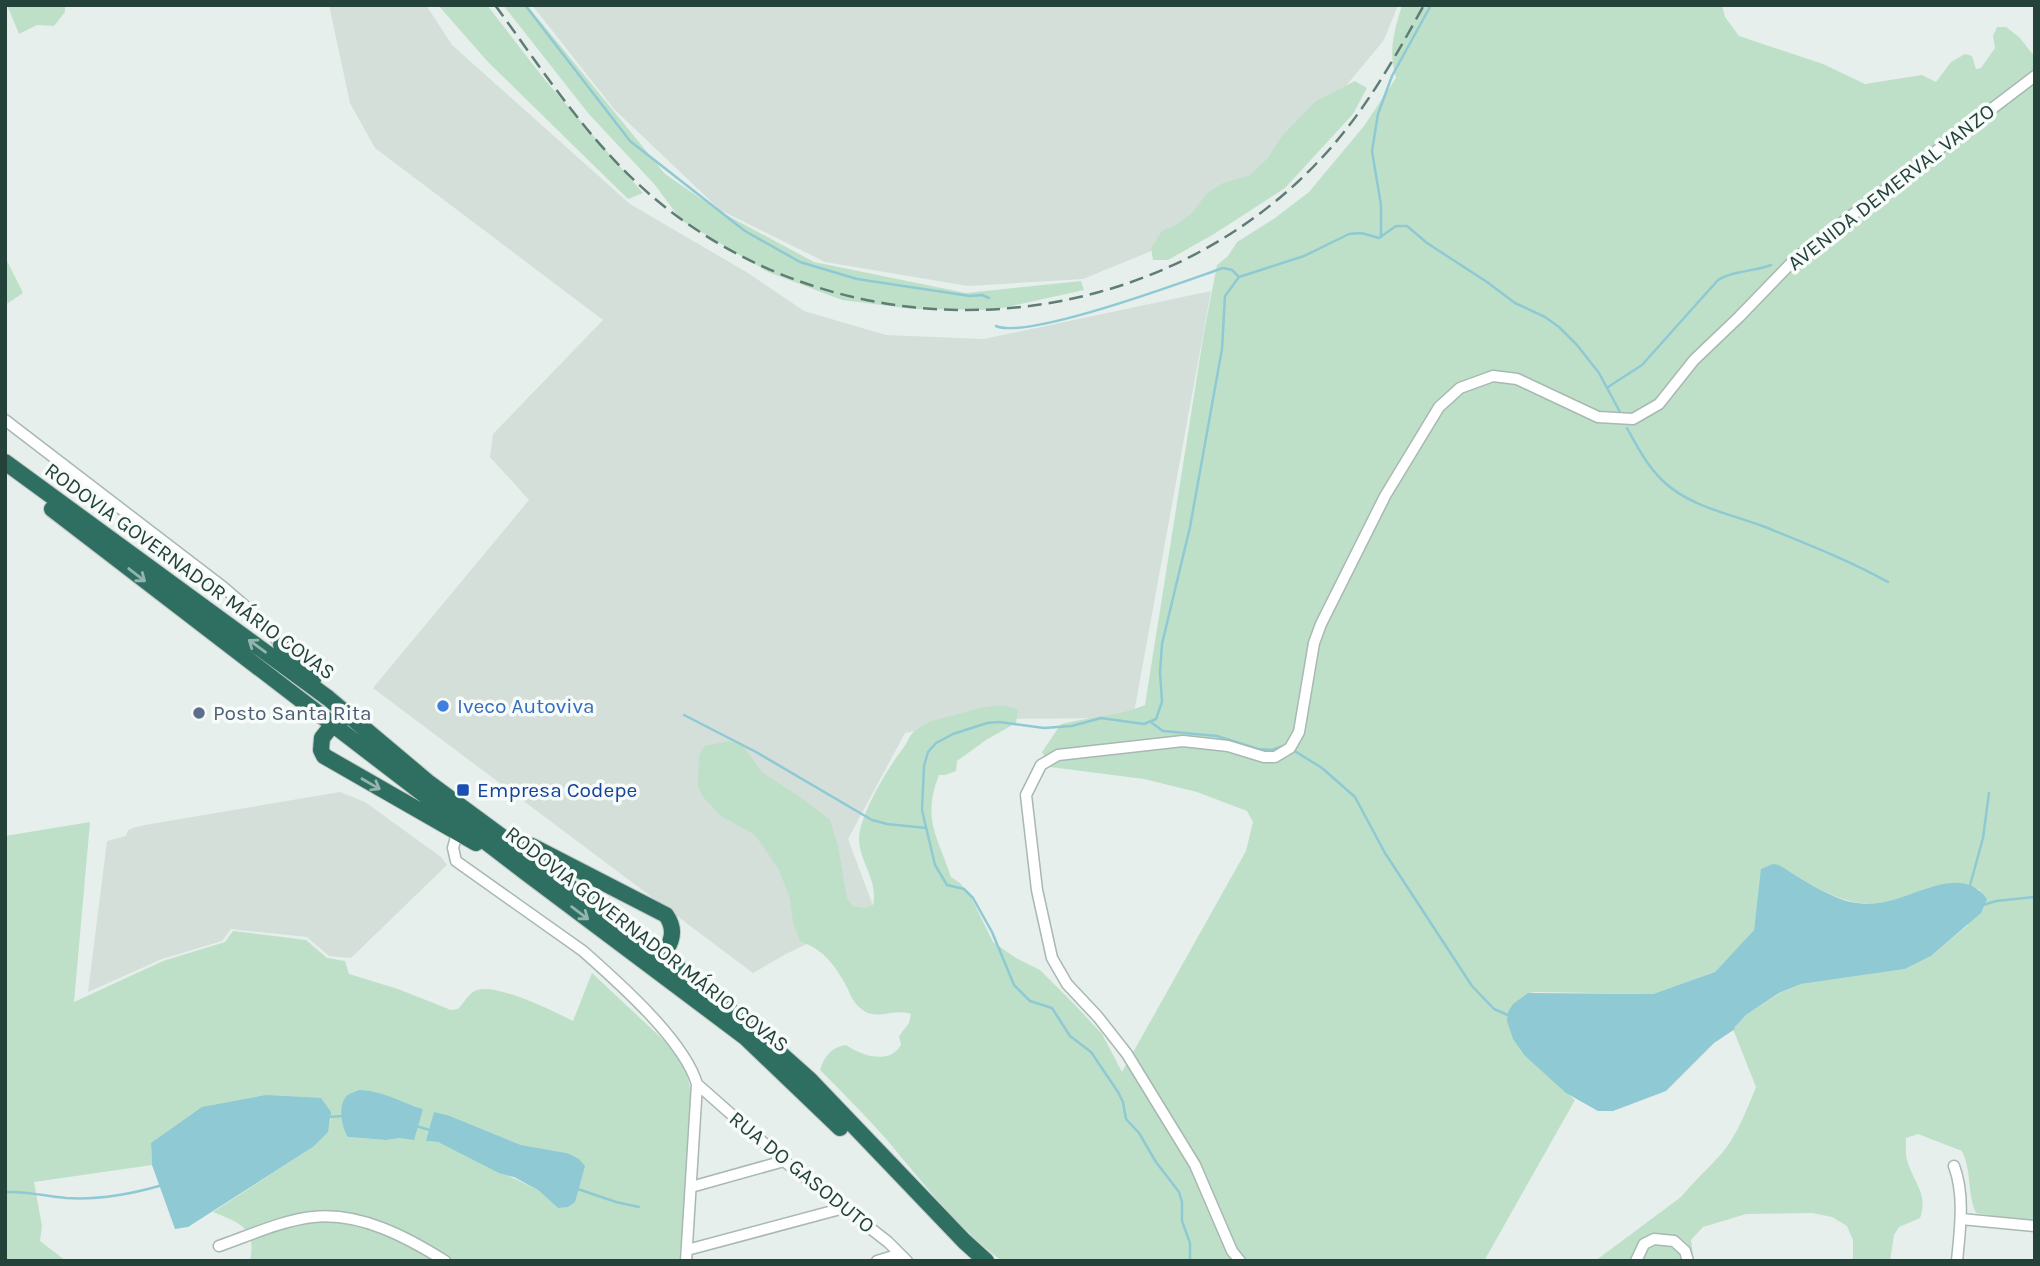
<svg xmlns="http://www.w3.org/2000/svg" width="2040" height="1266" font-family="Karla,sans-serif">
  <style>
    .built { fill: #d4dfda }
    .green { fill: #bfe0c8; fill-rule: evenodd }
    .water { fill: #8ec9d4 }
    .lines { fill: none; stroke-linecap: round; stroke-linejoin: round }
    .stream { stroke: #8ec9d4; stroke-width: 2.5 }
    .minor-casing { stroke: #a8b8b2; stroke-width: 13 }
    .highway-casing { stroke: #c2cac8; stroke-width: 18 }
    .minor { stroke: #fff; stroke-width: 10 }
    .highway { stroke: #2f6f62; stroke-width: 16 }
    .rail { stroke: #5f7d75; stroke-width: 2.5; stroke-dasharray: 14 7; stroke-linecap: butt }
    .oneway { stroke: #93b5ae }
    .shop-dot { fill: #3f7fe0; stroke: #f7fbf9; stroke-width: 2.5 }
    .service-dot { fill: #5c6f8a; stroke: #f7fbf9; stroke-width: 2.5 }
    .transit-dot { fill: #1a4fb4; stroke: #f7fbf9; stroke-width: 2.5 }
    .labels { text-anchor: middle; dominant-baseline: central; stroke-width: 7; stroke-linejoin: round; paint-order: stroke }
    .street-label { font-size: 21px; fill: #24423a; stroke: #f7fbf9 }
    .shop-label { font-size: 21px; fill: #366cbe; stroke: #f7fbf9; text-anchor: start }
    .service-label { font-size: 21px; fill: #4e5e75; stroke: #f7fbf9; text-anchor: start }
    .transit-label { font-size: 21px; fill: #164399; stroke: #f7fbf9; text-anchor: start }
  </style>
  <rect width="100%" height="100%" fill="#e6efeb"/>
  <path class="built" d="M329,5H426L452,45L630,204L748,273L804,311L886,335L984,339L1211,291L1133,718L977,719L905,733L848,839L875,911L786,954L753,973L373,688L529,500L490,457L493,434L603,320L375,148L350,103Z
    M532,5H1398L1384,40L1291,152L1154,250L1083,279L968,286L825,262L720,210L614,109Z
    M340,792L365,802L441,857L447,865L351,958L329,956L307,937L231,929L222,941L162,959L88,992L107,841L126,836L128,830L133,828L145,825Z"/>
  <path class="green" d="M7,5H65V12L54,26L37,25L19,34Z
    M438,5H487L545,80L643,193L628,199L488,62Z
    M503,5H527L665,174L719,211L814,262L966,293L1081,281L1084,290L993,310L913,309L842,300L768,272L681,220L655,185L588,113Z
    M1402,5H1722L1725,17L1739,36L1823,64L1865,84L1922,75L1936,82L1951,62L1965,54L1972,56L1976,69L1981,68L1995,48L1993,36L1997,27H2006L2019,37L2035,57V1224L1976,1213C1967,1193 1972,1172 1962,1151L1918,1134L1906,1138C1906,1145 1905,1153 1907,1160C1913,1182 1929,1194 1920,1218L1899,1227L1894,1235L1890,1261H1853V1240L1847,1226L1832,1217L1812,1213L1746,1214L1703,1227L1691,1240L1694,1261H1595L1681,1197C1694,1181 1709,1168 1723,1152C1738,1133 1747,1109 1756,1087L1733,1029L1746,1015L1780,993L1801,984L1905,969L1931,956L1968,925L1980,890C1941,874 1917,899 1880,903C1843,908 1809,883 1779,865L1756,914L1754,930L1715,972L1653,994L1535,992C1525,993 1520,999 1513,1005L1525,1056L1575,1100L1484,1261H1002C957,1227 923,1183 887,1140C866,1116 843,1093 820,1070C824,1057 831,1047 846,1045C862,1056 889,1065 901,1045L899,1036L909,1023L911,1014C895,1008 879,1020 864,1011C851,1003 850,991 843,980C832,961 821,949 800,941L793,923L790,898L778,868L755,835L721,816L703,797L698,787L699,755L704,746L729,741L743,746L762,772L803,799L830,820L838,845L847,898L853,906L865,908L873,905C879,881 859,862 859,838C860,814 889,766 904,747C908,741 910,734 916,730C927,721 941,718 955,715C973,710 1002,700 1018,710L1016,723L986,740L957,761L956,771L945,775H939C922,819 937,835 951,877L960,883L970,895L993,942L1016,958L1040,970L1076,1006L1102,1034L1122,1072L1246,851L1253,822L1247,811L1197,792L1144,779L1050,767L1042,752L1061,724C1089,717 1119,716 1145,705L1204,332L1217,265L1228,256L1237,242L1275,218L1309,192L1364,126L1396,78C1388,51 1394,32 1402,5Z
    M1355,81L1367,88L1353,114L1285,188L1214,234L1168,260H1153L1151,248L1162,231L1176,225L1192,213L1207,193L1223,183L1250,175L1267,159L1282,136L1316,101Z
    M5,257L23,293L5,305Z
    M90,822L74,1002L163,961L225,942L233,931L306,940L327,958L345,961L349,974L398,989L451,1010L458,1009C463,1004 467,996 473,992C490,979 555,1012 573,1021L592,973L672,1048C688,1067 690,1083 692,1107L680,1261H250C257,1228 240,1223 213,1212L313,1147L327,1132L331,1118L321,1099L301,1098L151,1143L152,1165L34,1182L42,1226L40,1241L66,1261H5V836ZM365,1090C385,1093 403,1103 423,1109L400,1138L385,1140L348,1137ZM450,1116L521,1145L567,1153L583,1173L579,1182L558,1208L538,1190L438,1142L427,1141Z"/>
  <path class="water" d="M1773,864L1779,865C1799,877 1828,897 1851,902C1865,905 1880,904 1893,900C1923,892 1963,866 1987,899L1981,913L1931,956L1905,969L1801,984L1779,993L1746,1015L1734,1028L1735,1029L1714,1043L1666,1091L1613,1111H1598L1566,1093L1525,1056L1513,1039L1507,1021L1508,1012L1513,1004L1528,993L1653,994L1715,972L1754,930L1761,869Z
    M359,1090C382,1090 402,1103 423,1109L414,1140L400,1138L386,1140L348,1137C342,1128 338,1108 345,1098C347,1094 355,1092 359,1090Z
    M266,1095L321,1098L331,1112L328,1132L313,1147L188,1227L175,1229L152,1165L151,1143L202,1107Z
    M434,1112L450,1116L521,1145L567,1153L579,1159L585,1166L575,1202L568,1207L558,1208L538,1190L514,1177L499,1173L438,1142L426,1141Z"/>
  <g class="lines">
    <path class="stream" d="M525,5L630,141L745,231L800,262L857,279L970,296L982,295L989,298
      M1381,237V205L1372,151L1378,114L1392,76L1431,5
      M996,326C1028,340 1185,281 1223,268L1232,270L1239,277
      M1608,387L1642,365L1718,280C1734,270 1753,272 1771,265
      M1627,428C1637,446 1647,466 1663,481C1690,507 1731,514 1765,527C1807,544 1848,560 1888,582
      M684,715L756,752L872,820L887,824L926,828
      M1152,723L1163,731L1217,736L1258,749L1272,750L1283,746
      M1293,750L1322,768L1355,797L1385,853L1472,986L1494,1009L1510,1016
      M1969,889L1983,838L1989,793
      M1983,905L1996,901L2035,897
      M329,1117L343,1116
      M416,1126L433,1131
      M575,1188L616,1202L639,1207
      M5,1192C26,1191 45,1196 66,1198C96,1200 131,1194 159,1186
      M1190,1261V1243L1182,1221V1202L1179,1192L1156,1162L1139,1133L1126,1119L1123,1102L1118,1092L1091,1052L1070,1036L1052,1008L1030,1001L1014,985L992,932L973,898L964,889L947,885L935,865L922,810L924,766L928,752L936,743L953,734L987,723L999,722L1044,728L1072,726L1101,718L1144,724L1156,719L1162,702L1160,672L1162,644L1190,527L1222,349L1225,296L1239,277L1304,256L1349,234L1361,233L1379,238L1396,226H1407L1427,243L1487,282L1515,303L1545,317L1559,327L1577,345L1599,373L1621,414"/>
    <defs>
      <path id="minor" d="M5,420L223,587L258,617L281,645
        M457,833L453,848L456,861L583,951C618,982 684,1040 697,1084L686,1261
        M697,1084L784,1161L888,1242L907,1261
        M1954,1166C1965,1195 1960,1230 1957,1261
        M691,1187L784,1161
        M1961,1219L2035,1226
        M219,1246C248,1236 283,1220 313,1217C360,1212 407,1237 445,1261
        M687,1250L844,1208
        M877,1261L900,1254
        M1240,1261L1232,1251L1195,1165L1127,1054L1098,1017L1067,984L1052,958L1037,890L1026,795L1041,765L1058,755L1183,741L1228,746L1264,757H1275L1290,748L1299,732L1314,643L1321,624L1385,496L1439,407L1460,388L1493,376L1517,379L1598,417L1633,419L1659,404L1694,360L1739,317L1797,257L2035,76
        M1636,1261L1644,1244L1654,1239L1674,1241L1685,1251L1688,1261"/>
      <path id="highway" d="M5,462L328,698L429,783L662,955L754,1030L810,1080L964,1241L986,1261
        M52,509L525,872L745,1037L840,1128
        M281,645L313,680
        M340,723L333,724L322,738L321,750L324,756L476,843
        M514,840L532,846L666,915C678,932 671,953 651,958"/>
    </defs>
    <use href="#minor" class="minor-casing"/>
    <use href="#highway" class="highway-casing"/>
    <use href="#minor" class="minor"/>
    <use href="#highway" class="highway"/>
    <path class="rail" d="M495,5C547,76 595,152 665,207C858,359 1144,341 1315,165C1361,118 1392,63 1424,5"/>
  </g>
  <defs><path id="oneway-shaft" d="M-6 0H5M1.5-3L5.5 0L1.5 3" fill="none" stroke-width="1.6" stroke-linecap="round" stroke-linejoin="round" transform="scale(1.75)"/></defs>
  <g class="oneway">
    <use href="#oneway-shaft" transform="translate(137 575) rotate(38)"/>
    <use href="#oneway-shaft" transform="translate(257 646) rotate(-144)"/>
    <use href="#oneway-shaft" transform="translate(371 784) rotate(30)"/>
    <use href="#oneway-shaft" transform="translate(580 913) rotate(37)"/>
  </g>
  <circle class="shop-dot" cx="443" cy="706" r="7"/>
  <circle class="service-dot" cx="199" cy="713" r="7"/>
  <rect class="transit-dot" x="456" y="783" width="14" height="14" rx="3.5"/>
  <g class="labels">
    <g class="street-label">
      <text transform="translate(1891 187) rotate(-38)">AVENIDA DEMERVAL VANZO</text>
      <text transform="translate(190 571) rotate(36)">RODOVIA GOVERNADOR MÁRIO COVAS</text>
      <text transform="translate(647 939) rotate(38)">RODOVIA GOVERNADOR MÁRIO COVAS</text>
      <text transform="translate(802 1172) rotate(39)">RUA DO GASODUTO</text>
    </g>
    <g class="shop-label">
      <text x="457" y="706">Iveco Autoviva</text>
    </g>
    <g class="service-label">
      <text x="213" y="713">Posto Santa Rita</text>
    </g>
    <g class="transit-label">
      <text x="477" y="790">Empresa Codepe</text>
    </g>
  </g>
  <rect width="2040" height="1266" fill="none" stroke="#24423a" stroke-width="14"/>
</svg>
